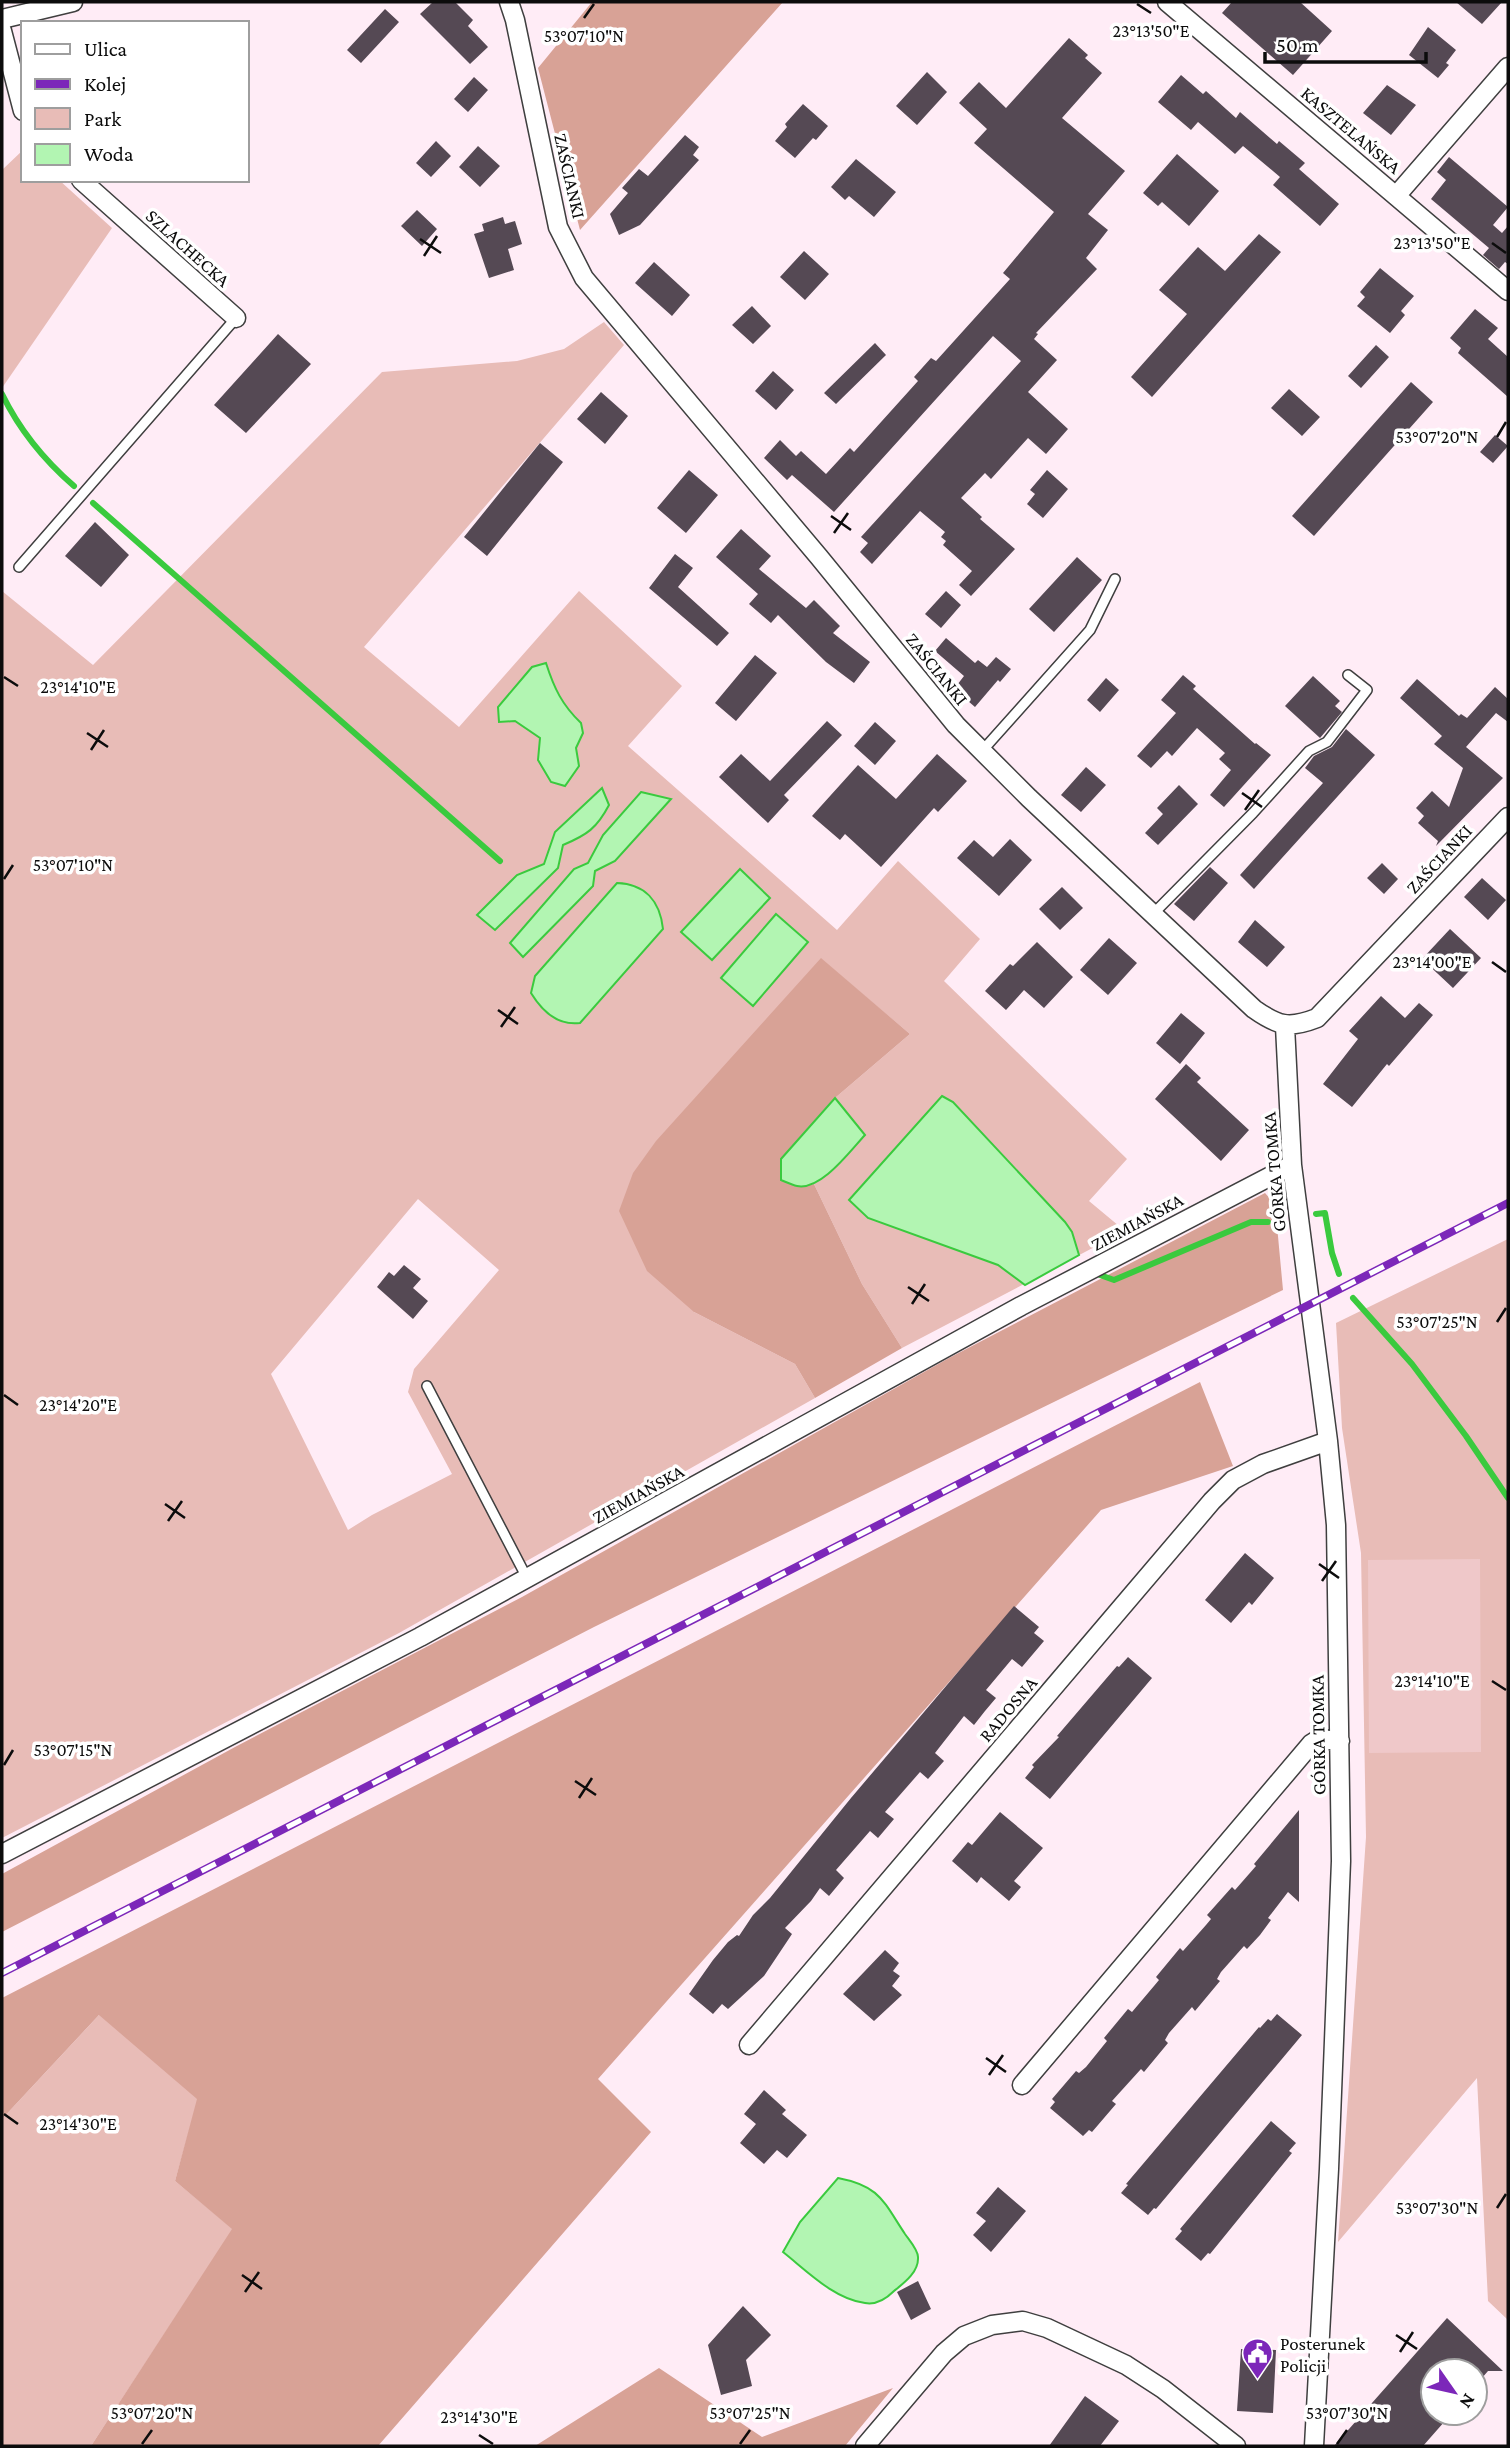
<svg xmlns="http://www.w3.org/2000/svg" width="1510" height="2448" font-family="'Crimson Pro',serif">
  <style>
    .green { fill: #e8bcb7; fill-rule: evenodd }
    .forest { fill: #d8a296 }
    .pitch { fill: #efc8c9 }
    .water { fill: #b2f5b2; stroke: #3aca3e; stroke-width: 2 }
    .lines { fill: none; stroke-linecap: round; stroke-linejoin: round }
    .stream { stroke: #3aca3e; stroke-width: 6 }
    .building { fill: #554954 }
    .lane-casing { stroke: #3f3f3f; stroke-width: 12 }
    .street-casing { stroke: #3f3f3f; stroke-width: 21 }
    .lane { stroke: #fff; stroke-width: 9 }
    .street { stroke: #fff; stroke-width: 18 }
    .rail-casing { stroke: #7c27b9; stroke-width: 8 }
    .rail { stroke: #fff; stroke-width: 5; stroke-dasharray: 16; stroke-linecap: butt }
    .ticks { fill: none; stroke: #0c0c0c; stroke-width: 2.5 }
    .labels { text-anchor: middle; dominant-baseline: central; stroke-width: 7; stroke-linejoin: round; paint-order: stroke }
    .street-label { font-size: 19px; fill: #0c0c0c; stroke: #fff }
    .poi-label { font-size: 19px; fill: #0c0c0c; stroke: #fff; text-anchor: start }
    .ticks-label { font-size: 18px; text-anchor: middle; fill: #0c0c0c; stroke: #fff; stroke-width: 7; stroke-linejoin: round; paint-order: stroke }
  </style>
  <rect width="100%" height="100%" fill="#ffecf6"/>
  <path class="green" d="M23,150V180H59L112,228L2,388V170Z
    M604,322L624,345L364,647L459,727L579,591L682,686L628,746L837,930L898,861L980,939L944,981L1127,1159L1089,1201L1125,1231L902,1348L862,1284L814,1184L841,1162L864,1135L835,1098L910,1034L821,959L694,1312L795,1364L815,1398L399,1633L2,1838V591L93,665L382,372L517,361L564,349ZM418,1199L499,1270L414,1369L408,1392L452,1474L372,1515L348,1530L271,1374Z
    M1508,1239V2320L1488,2301L1477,2078L1338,2242L1366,1837L1361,1553L1342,1428L1336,1323Z
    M100,2014L198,2099L175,2181L233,2229L91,2446H2V2119Z"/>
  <path class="forest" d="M592,2H783L580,230L538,68Z
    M821,958L910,1034L835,1098L781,1159V1180L798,1187L814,1184L862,1284L902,1348L815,1398L795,1364L694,1312L647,1271L619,1211L633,1173L656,1141Z
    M1265,1193L1275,1204L1283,1290L594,1627L2,1932V1874L235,1747L522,1597L949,1358Z
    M1200,1382L1233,1466L1101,1510L598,2079L651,2132L378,2446H91L232,2229L175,2181L197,2099L99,2015L2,2119V1998Z
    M659,2368L762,2437L893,2388L845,2446H535Z"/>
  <path class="pitch" d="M1480,1559L1481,1752L1369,1753L1368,1560Z"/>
  <path class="water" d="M546,663C554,688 562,705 581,723L583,733L576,748L579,766L565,786L551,782L538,760L540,738L515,721L499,722L498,707L532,667Z
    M602,788L609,805C597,828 587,835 563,845L558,868L495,930L477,915L517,875L544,864L555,832Z
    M641,792L671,799L615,861L595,871L593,886L523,957L510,943L574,869L588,863L603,835Z
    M740,869L770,898L712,960L681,932Z
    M617,883C645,884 660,901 663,929L580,1023C557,1026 542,1011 531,993L535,976Z
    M776,914L808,942L753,1006L721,978Z
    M942,1096L953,1102L1065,1222L1072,1232L1079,1255L1025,1285L998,1265L868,1218L849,1200Z
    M835,1098L865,1135C850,1151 821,1191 797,1186C792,1185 786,1182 781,1180V1159Z
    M838,2178C880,2186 883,2201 905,2234C910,2241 918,2250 918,2257C919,2272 904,2283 894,2291C886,2299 876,2305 865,2303C834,2299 807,2271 783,2252L800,2222Z"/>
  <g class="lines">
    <path class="stream" d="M2,394C19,429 44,460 74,486
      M93,503L500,861
      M1316,1214L1325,1213L1332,1253L1339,1274
      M1100,1275L1114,1280L1251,1222H1268
      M1353,1298L1412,1364L1466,1436L1508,1498"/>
  </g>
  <path class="building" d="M433,2H455L473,20L468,26L488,47L470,64L420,14Z
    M1232,2H1300L1332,31L1293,75L1222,13Z
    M1456,2H1502L1482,24Z
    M385,9L399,22L361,63L347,50Z
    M1428,27L1456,50L1446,63L1449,65L1438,78L1409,55Z
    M1069,38L1088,55L1085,58L1102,73L1062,118L1125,171L1088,214L1108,230L1086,258L1097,269L1036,333L1038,334L1034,339L1057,360L1028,392L1068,429L1046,454L1028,438L991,479L985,473L961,498L982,517L980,519L1015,549L971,596L959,585L972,571L943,545L946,541L941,537L945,532L920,511L872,564L860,552L868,543L861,537L1021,361L993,336L834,512L792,475L787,480L764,458L780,440L796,456L801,451L826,474L850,448L854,452L918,381L914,377L931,358L936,361L1010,279L1003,273L1054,212L974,143L987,129L959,103L979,82L1006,108Z
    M927,72L947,92L917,125L896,106Z
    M1181,75L1203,94L1206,91L1236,118L1240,112L1277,144L1279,141L1305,163L1299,169L1339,204L1320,226L1273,185L1280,177L1243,146L1235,154L1198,122L1191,130L1158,102Z
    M474,77L488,90L468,112L454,99Z
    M1387,85L1416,105L1391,135L1363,113Z
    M803,104L828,126L816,140L813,138L795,158L775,141L787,127L785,124Z
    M685,135L699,147L693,155L699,160L640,225L619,235L610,214L628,193L622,188L639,169L648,176Z
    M436,141L451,156L431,177L416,163Z
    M478,146L500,166L480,187L459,167Z
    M1177,154L1219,191L1189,226L1162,202L1158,206L1143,193Z
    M1449,157L1508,207L1493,225L1502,233L1508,226V264L1505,262L1499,269L1483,255L1489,248L1431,199L1446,180L1437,172Z
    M856,159L896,192L874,217L849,196L845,200L831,187Z
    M417,210L437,229L422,246L401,226Z
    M503,217L505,224L515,221L522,244L508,249L514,270L489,278L474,234L484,231L482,224Z
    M1259,234L1281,252L1152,397L1131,377L1187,314L1159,290L1198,247L1225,271Z
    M804,251L829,274L805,300L780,277Z
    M654,262L690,295L672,316L635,283Z
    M1380,268L1414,296L1401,311L1405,315L1390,333L1357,306L1365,297L1360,292Z
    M752,306L771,326L753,344L732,325Z
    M1475,309L1498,328L1488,339L1508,357V397L1458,353L1461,348L1450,338Z
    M278,334L311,364L246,433L214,405Z
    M875,343L886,355L836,404L824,393Z
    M1376,345L1389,357L1361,388L1348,376Z
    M773,371L794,390L776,410L755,391Z
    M1411,382L1433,402L1314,536L1292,516Z
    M1289,389L1320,417L1302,436L1271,408Z
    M601,392L628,416L605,444L577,419Z
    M1495,435L1508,446L1493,463L1480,452Z
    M540,443L563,462L487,556L464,537Z
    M689,470L718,495L686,533L657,508Z
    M1047,470L1068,489L1043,518L1027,504L1035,494L1030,490Z
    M95,522L129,555L101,587L65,556Z
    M741,529L771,556L759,569L806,608L814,600L840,626L833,633L870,662L854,683L826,662L778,615L771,623L749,604L758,594L716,557Z
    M675,554L693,568L678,587L729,633L717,646L649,588Z
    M1077,557L1102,580L1054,632L1029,609Z
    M946,591L961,605L941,628L925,614Z
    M946,638L975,663L978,660L987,667L996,657L1011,669L1000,682L998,680L975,707L954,689L964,676L935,651Z
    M755,655L777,673L736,721L715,703Z
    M1183,675L1196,686L1193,689L1255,744L1256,743L1271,755L1224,807L1210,795L1231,770L1219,759L1225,753L1197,728L1172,756L1167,751L1151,768L1137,756L1176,713L1161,700Z
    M1313,676L1340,701L1335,706L1342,712L1320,738L1285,706Z
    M1106,678L1119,690L1100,712L1087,700Z
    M1417,679L1459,716L1461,714L1467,718L1495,687L1508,699V722L1496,713L1466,747L1503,778L1436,846L1438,841L1418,823L1424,816L1416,808L1432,791L1449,807L1463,768L1434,744L1442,736L1400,698Z
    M827,721L842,735L784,795L789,800L768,823L719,777L741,754L770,781Z
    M875,722L896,741L875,765L854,746Z
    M1346,729L1375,755L1254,889L1240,875L1323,783L1305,768L1314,756L1332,747Z
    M937,754L967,781L938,812L934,808L881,867L845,834L840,840L812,816L858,765L896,799Z
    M1086,767L1106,785L1081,812L1061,795Z
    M1179,785L1198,804L1158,845L1145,833L1163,814L1157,808Z
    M1010,839L1032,860L999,896L957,858L974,840L993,857Z
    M1382,863L1398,879L1384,894L1367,878Z
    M1210,867L1228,883L1194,921L1174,904Z
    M1482,878L1506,900L1488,920L1464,897Z
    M1062,887L1083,908L1060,930L1039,909Z
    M1255,920L1285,947L1267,967L1238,942Z
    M1450,929L1481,958L1453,988L1422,959Z
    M1109,938L1137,963L1108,995L1080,970Z
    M1037,942L1073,977L1044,1008L1024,990L1006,1010L985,991L1010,964L1013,966Z
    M1381,996L1405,1018L1419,1003L1433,1015L1389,1066L1387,1064L1352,1107L1323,1084L1358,1039L1349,1031Z
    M1181,1013L1205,1033L1180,1064L1156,1043Z
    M1186,1064L1201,1078L1197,1082L1249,1130L1221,1161L1155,1099Z
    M404,1265L421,1279L413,1288L428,1301L413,1319L377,1287L389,1272L394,1276Z
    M1245,1553L1274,1578L1252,1605L1249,1602L1231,1623L1205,1600Z
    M1014,1606L1039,1627L1034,1633L1044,1641L1022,1667L1012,1659L986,1690L996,1698L985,1711L974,1725L964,1716L935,1753L944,1761L928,1779L920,1772L885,1812L894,1819L878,1838L870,1831L836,1870L844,1878L829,1896L820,1888L811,1901L785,1928L792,1934L764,1976L728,2009L722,2004L713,2014L689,1994L713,1960L728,1942L737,1935L739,1936L753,1915L770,1898L851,1798Z
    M1128,1657L1152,1678L1050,1799L1025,1778L1034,1767L1032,1765L1059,1737L1057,1736L1117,1666L1119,1667Z
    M1299,1810V1902L1288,1892L1268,1918L1271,1920L1260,1935L1247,1949L1244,1946L1221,1972L1217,1979L1220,1981L1195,2011L1192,2007L1169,2033L1165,2040L1168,2043L1144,2072L1141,2069L1112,2101L1116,2104L1092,2132L1089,2130L1083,2136L1050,2108L1055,2102L1052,2099L1076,2071L1079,2073L1086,2067L1107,2041L1104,2038L1128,2009L1132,2012L1154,1986L1159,1980L1156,1977L1180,1948L1183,1951L1206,1925L1211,1919L1207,1915L1232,1887L1235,1890L1256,1866L1254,1864Z
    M1000,1812L1043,1848L1014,1881L1021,1887L1009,1901L981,1877L977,1883L952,1861L968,1842L972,1845Z
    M885,1950L899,1963L893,1971L900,1976L892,1986L902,1995L874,2021L843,1994Z
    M1277,2014L1302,2035L1156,2209L1154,2208L1148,2215L1121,2193L1128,2185L1126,2184L1259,2027L1260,2028L1268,2019L1271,2021Z
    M764,2090L786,2110L782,2114L807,2135L787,2158L777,2150L764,2164L740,2143L756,2124L744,2114Z
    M1271,2121L1296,2143L1289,2151L1292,2153L1210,2254L1208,2253L1201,2261L1175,2239L1182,2231L1180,2229Z
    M998,2187L1026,2211L991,2252L973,2235L986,2221L976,2213Z
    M918,2281L931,2309L911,2320L897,2292Z
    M743,2306L771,2335L746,2360L752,2386L721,2395L708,2345Z
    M1447,2318L1503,2371H1488L1475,2386V2371H1433V2413H1452L1423,2446H1334Z
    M1241,2349L1276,2350L1273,2413L1237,2411Z
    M1085,2396L1119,2421L1100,2446H1049Z"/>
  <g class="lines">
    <defs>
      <path id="lane" d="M19,567L236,318
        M982,751L1090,630L1115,579
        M1153,914L1253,813L1309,751L1327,742L1367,690L1348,675
        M427,1386L527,1578"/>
      <path id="street" d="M509,2L515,20L558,227L584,278L819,557L956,725L1029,798L1254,1009C1278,1026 1289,1029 1317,1018L1508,817
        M1167,2L1508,291
        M2,19L73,2
        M2,31L23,111
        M81,180L236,318
        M1396,196L1508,67
        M1285,1026L1292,1165L1328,1441L1336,1525L1341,1861L1329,2169L1314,2446
        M2,1854L420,1637L1021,1306L1292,1165
        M749,2045L1212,1501L1233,1480L1263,1464L1328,1441
        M1022,2085L1311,1744L1319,1739L1340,1741
        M865,2446L944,2353L964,2336L992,2325L1023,2321L1047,2328L1126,2365L1163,2389L1236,2446"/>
    </defs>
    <use href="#lane" class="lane-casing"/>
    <use href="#street" class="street-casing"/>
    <use href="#lane" class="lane"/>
    <use href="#street" class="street"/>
    <defs>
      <path id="rail" d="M2,1973L1508,1203"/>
    </defs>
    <use href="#rail" class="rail-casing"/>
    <use href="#rail" class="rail"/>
  </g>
  <path class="ticks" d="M1137,4L1151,13M584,18L594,4M420,239L441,253M1492,243L1506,253M424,256L437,236M1497,437L1506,422M831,516L851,530M834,533L848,513M4,677L18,686M87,733L108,747M91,750L104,730M1242,793L1262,807M1245,810L1259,790M4,879L13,865M1492,962L1506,972M498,1010L518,1024M501,1027L515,1007M908,1287L929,1301M912,1304L925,1284M1497,1322L1506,1308M4,1395L18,1405M165,1504L185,1518M168,1521L182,1501M1319,1564L1339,1578M1322,1581L1336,1561M1492,1681L1506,1690M4,1765L13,1750M575,1781L596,1795M579,1798L592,1778M986,2058L1006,2072M989,2075L1003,2055M4,2114L18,2124M1497,2208L1506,2194M242,2275L262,2289M245,2292L259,2272M1396,2335L1417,2349M1400,2352L1413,2332M479,2435L493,2444M142,2444L152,2430M740,2444L750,2430M1337,2444L1347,2430"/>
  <defs>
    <symbol id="civic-pin" viewBox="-11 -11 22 30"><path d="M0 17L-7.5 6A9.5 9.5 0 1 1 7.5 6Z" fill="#7c27b9" stroke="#fff"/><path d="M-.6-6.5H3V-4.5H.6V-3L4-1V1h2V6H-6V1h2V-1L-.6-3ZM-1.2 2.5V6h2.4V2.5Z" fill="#fff"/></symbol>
  </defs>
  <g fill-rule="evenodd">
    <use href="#civic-pin" x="1240" y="2336" width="35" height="47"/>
  </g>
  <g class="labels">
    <g class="street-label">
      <text transform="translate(1351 130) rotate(40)">KASZTELAŃSKA</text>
      <text transform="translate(570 176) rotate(77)">ZAŚCIANKI</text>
      <text transform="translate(188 248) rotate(42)">SZLACHECKA</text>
      <text transform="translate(937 669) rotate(51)">ZAŚCIANKI</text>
      <text transform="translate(1439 859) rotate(-47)">ZAŚCIANKI</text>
      <text transform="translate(1274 1172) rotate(-95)">GÓRKA TOMKA</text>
      <text transform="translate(1137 1222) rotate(-28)">ZIEMIAŃSKA</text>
      <text transform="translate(638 1494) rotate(-29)">ZIEMIAŃSKA</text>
      <text transform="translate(1008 1709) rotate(-50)">RADOSNA</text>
      <text transform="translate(1318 1735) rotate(-91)">GÓRKA TOMKA</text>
    </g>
    <g class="poi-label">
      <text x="1280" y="2343">Posterunek<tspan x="1280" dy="22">Policji</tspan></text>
    </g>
  </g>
  <g class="ticks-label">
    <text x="1151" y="37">23°13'50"E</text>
    <text x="584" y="42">53°07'10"N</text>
    <text x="1432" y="249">23°13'50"E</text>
    <text x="1437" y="443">53°07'20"N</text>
    <text x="78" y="693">23°14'10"E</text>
    <text x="73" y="871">53°07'10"N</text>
    <text x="1432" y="968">23°14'00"E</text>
    <text x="1437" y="1328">53°07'25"N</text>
    <text x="78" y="1411">23°14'20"E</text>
    <text x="1432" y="1687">23°14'10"E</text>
    <text x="73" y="1756">53°07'15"N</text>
    <text x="78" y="2130">23°14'30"E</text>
    <text x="1437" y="2214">53°07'30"N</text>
    <text x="152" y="2419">53°07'20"N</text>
    <text x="750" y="2419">53°07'25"N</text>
    <text x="1347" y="2419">53°07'30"N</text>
    <text x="479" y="2423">23°14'30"E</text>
  </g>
  <rect width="1510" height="2448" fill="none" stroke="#0c0c0c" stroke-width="7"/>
  <rect x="21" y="21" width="228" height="161" fill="#ffffff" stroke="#9e9e9e" stroke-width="2"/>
  <rect x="35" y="44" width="35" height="10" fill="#ffffff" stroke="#9e9e9e" stroke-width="2"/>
  <text x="84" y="56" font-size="21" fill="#0c0c0c">Ulica</text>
  <rect x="35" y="79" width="35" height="10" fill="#7c27b9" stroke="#9e9e9e" stroke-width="2"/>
  <text x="84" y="91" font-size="21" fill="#0c0c0c">Kolej</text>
  <rect x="35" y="108" width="35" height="21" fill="#e8bcb7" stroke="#9e9e9e" stroke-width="2"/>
  <text x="84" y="126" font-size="21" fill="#0c0c0c">Park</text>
  <rect x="35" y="144" width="35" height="21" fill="#b2f5b2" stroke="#9e9e9e" stroke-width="2"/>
  <text x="84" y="161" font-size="21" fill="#0c0c0c">Woda</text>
  <g transform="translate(1454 2392) rotate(124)"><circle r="33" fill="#ffffff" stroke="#9e9e9e" stroke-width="2"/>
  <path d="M0-5L12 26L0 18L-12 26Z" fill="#7c27b9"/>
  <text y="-10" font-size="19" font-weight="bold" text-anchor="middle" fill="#0c0c0c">N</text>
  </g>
  <path d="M1265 52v10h161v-10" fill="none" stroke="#0c0c0c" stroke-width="3.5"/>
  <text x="1276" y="52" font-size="21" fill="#0c0c0c" stroke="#ffffff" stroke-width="5" paint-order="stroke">50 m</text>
</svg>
